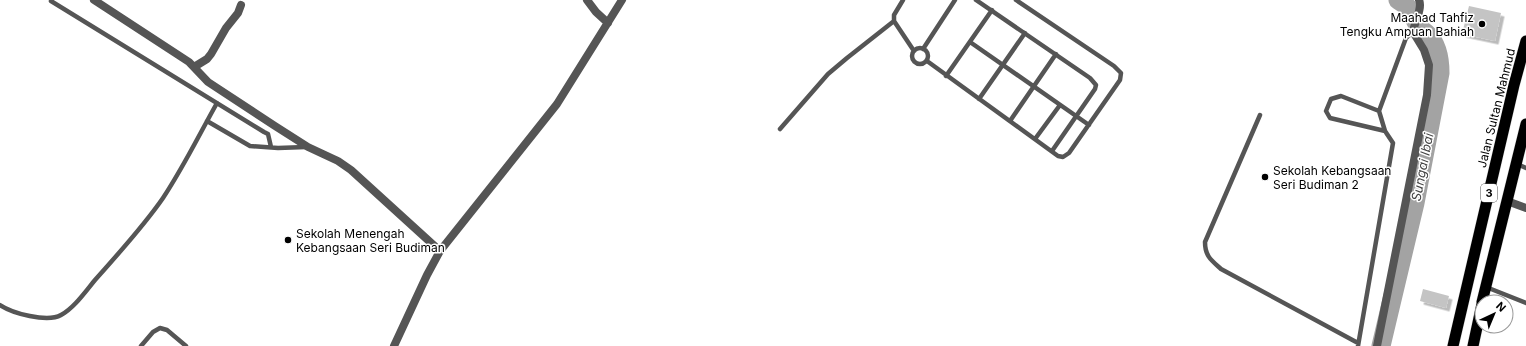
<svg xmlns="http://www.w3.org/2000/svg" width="1526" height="346" font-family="Inter,sans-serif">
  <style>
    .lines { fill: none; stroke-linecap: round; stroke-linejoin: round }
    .river { stroke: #a3a3a3; stroke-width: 19 }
    .building { fill: #c4c4c4; filter: url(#shadow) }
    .trunk-casing { stroke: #dbdbdb; stroke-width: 12 }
    .service { stroke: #555; stroke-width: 4.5 }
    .minor { stroke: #555; stroke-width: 8 }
    .trunk { stroke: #000; stroke-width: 11 }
    .poi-dot { fill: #000; stroke: #fff; stroke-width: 1.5 }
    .labels { text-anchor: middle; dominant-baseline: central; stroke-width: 3; stroke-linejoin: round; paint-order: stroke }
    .shield { fill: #fff; stroke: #4c4c4c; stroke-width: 1 }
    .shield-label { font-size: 11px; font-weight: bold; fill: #000 }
    .poi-label { font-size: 12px; fill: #000; stroke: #fff; text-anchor: start }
    .street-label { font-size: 12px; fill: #000; stroke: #fff }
    .water-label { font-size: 13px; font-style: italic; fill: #444; stroke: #fff }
  </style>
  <defs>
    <filter id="shadow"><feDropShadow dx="3.5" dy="3.5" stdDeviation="0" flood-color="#0004"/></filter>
  </defs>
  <rect width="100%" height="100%" fill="#fff"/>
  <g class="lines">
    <path class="river" d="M1381,346L1415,203L1440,73C1440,59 1438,45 1428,35C1425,31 1421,30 1419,27C1411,14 1412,8 1398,0"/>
  </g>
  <path class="building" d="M1469,6L1501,13L1495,41L1462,34Z
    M1423,289L1449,296L1446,308L1420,301Z"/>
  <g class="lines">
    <defs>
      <path id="trunk" d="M1482,302L1526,124
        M1453,346L1514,85L1526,41
        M1473,346L1482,304"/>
    </defs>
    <use href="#trunk" class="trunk-casing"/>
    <path class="service" d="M903,0L894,15V21L914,51
      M976,0L1090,78L1096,85L1095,89L1052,151
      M51,1L264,132L268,134L271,147
      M970,42L1089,125
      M912 56a8 8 0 1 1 16 0a8 8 0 1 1-16 0Z
      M923,49L955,0
      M927,61L1058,156L1063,157L1069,153L1120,80L1121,73L1114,66L1016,0
      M946,76L992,10
      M979,99L1025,33
      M1379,111L1341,96L1331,99L1326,111L1330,118L1385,131
      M1260,115L1205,242C1205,256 1211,260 1221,269L1358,343
      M207,121L250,146L278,148L306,147
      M1010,121L1056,54
      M780,129L828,74L847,58L894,21
      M1035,139L1060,105
      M1517,164L1526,168
      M1486,287L1526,303
      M0,305C12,313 47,323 61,315C74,308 85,292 95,280C118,254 143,227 163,198C183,168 199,135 217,103
      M141,346L153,332L160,328L167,330L186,346
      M1358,346L1393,143L1385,131L1379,111L1406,38L1413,32"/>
    <path class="minor" d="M94,0L189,62L208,82L275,126L308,147L338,161L351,170L440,251
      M587,0L596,12L608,23
      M194,67L207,59L211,54L226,28L238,13L241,5
      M1507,201L1526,208
      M394,346L427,275L440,251L557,104L622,0
      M1377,346L1427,95L1429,65L1424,50L1413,32C1414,23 1423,8 1419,0"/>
    <use href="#trunk" class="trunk"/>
  </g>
  <g class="poi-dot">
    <circle cx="1482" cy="24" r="4"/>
    <circle cx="1265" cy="177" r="4"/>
    <circle cx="288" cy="240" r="4"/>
  </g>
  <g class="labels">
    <rect class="shield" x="1481" y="184" width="16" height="18" rx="3"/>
    <g class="shield-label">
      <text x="1489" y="193">3</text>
    </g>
    <g class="poi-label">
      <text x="1474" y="17" text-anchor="end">Maahad Tahfiz<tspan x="1474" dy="14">Tengku Ampuan Bahiah</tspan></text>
      <text x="1273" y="170">Sekolah Kebangsaan<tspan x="1273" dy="14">Seri Budiman 2</tspan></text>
      <text x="296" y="233">Sekolah Menengah<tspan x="296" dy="14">Kebangsaan Seri Budiman</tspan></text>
    </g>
    <g class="street-label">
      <text transform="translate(1496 108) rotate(-76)">Jalan Sultan Mahmud</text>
    </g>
    <g class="water-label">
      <text transform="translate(1422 167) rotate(-79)">Sungai Ibai</text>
    </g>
  </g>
  <g transform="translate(1494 314) rotate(44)"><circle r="19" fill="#ffffff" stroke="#999999"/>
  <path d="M0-3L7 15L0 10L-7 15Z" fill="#000000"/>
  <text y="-6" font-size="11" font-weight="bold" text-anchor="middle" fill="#000000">N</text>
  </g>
</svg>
